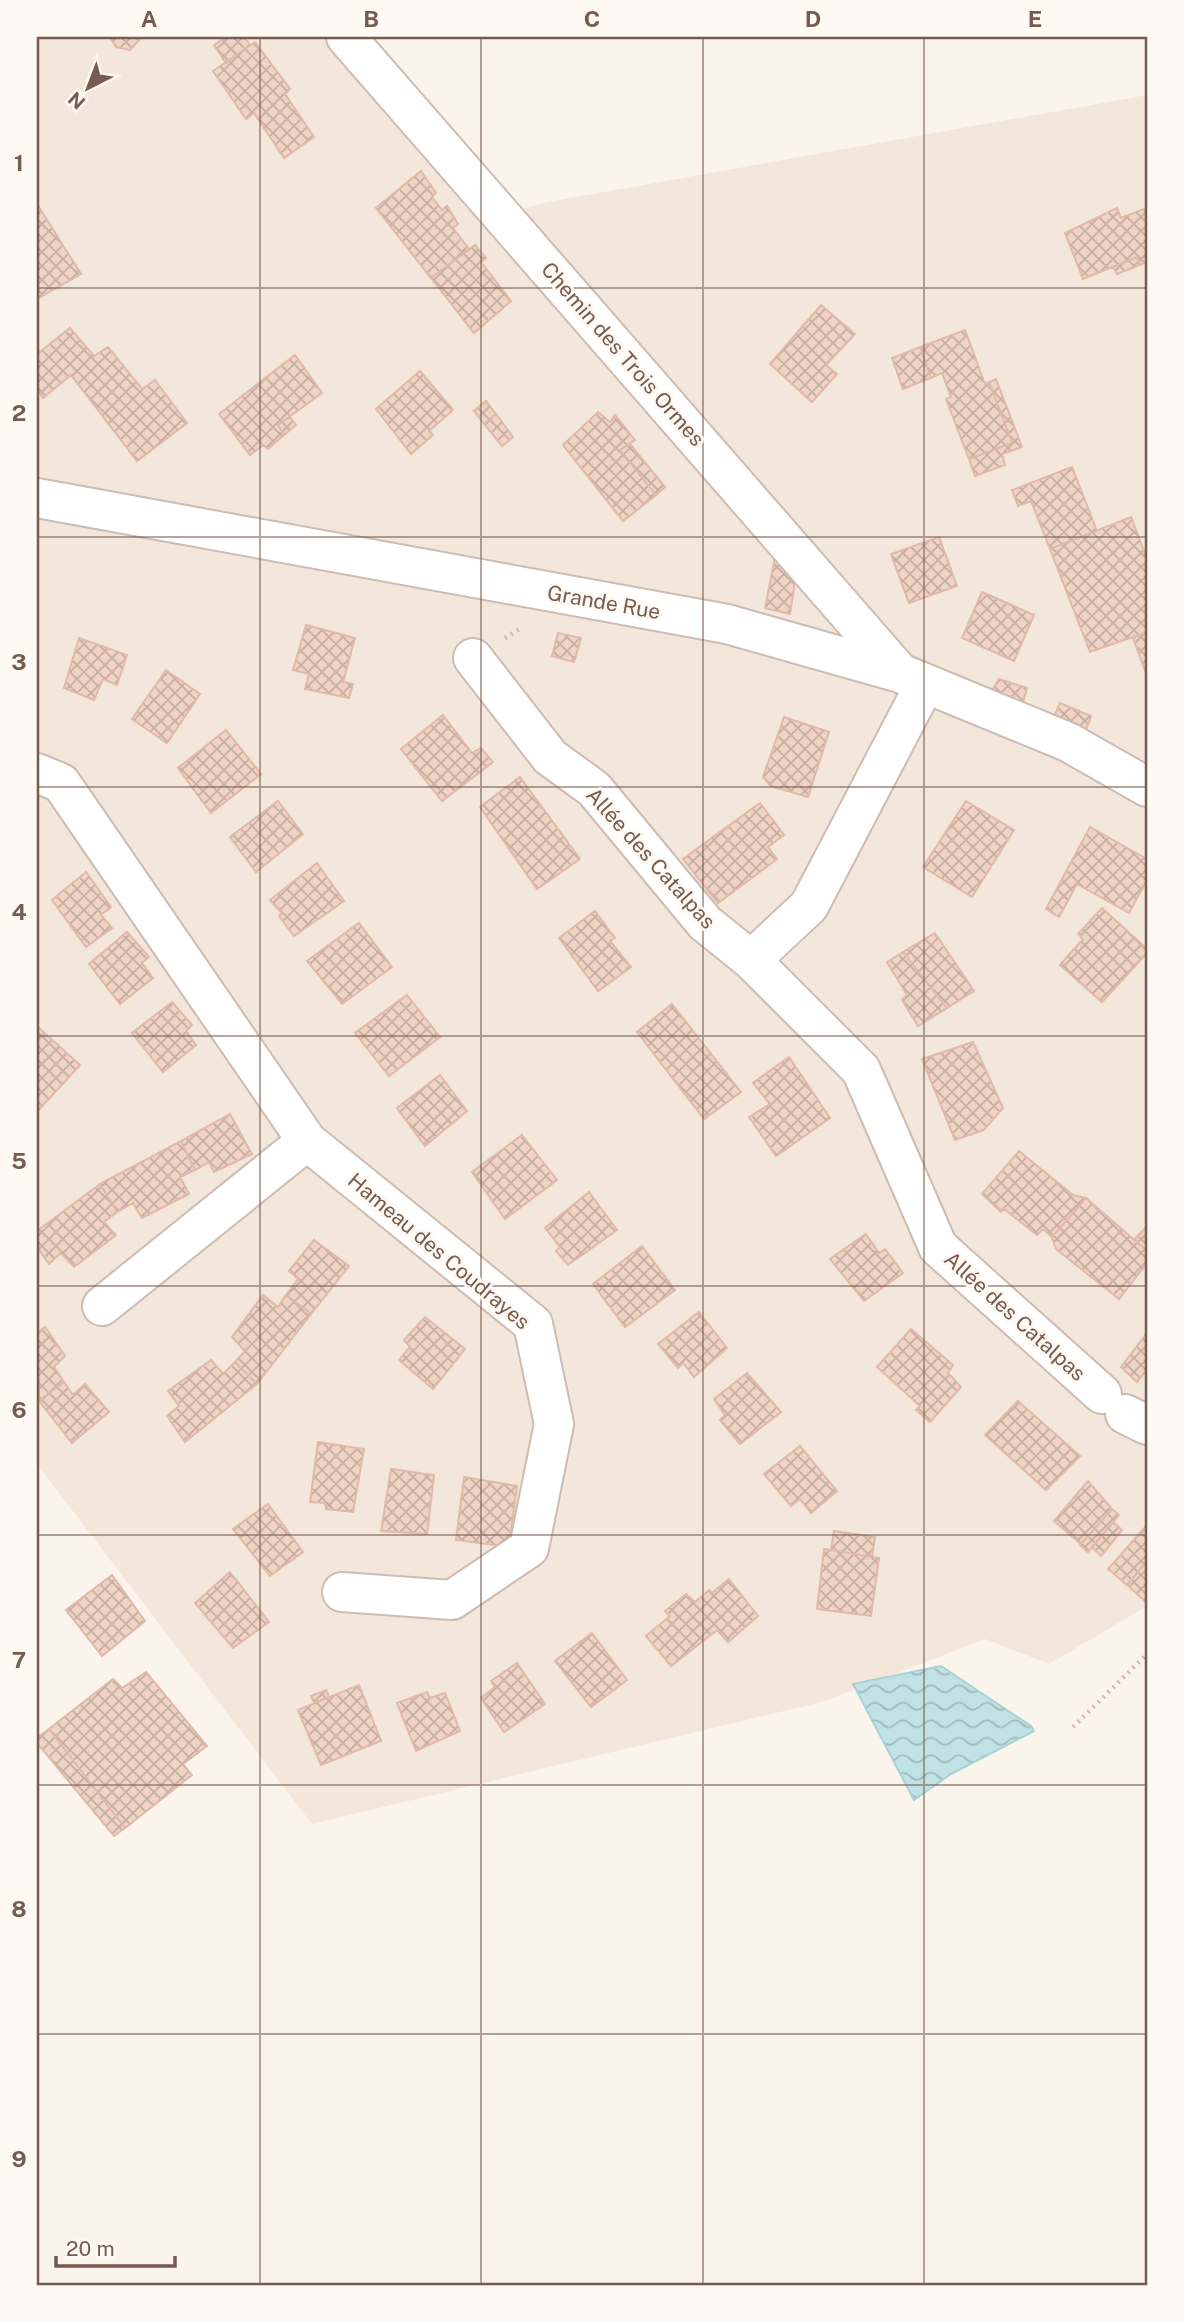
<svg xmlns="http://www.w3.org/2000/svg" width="1184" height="2322" font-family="'Public Sans',sans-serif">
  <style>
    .residential { fill: #f3e6db }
    .water { fill: url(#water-waves); stroke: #a8d2d5; stroke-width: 2 }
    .building { fill: url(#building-cross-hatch); stroke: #e1b9a7; stroke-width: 2 }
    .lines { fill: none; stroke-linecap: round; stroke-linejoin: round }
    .minor-casing { stroke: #cdbcb2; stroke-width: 42 }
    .path { stroke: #d5b6a8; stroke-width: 4.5; stroke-dasharray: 2 5; stroke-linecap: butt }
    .minor { stroke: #fff; stroke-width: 38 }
    .grid { fill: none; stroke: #765b50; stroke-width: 2; stroke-opacity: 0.55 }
    .labels { text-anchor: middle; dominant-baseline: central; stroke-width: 6; stroke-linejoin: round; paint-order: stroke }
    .street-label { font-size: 21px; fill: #765b50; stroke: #fef9f2 }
    .neatline { fill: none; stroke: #765b50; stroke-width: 2.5 }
    .grid-label { font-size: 23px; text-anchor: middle; font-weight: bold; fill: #765b50 }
  </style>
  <defs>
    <pattern id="water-waves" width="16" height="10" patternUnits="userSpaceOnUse" patternTransform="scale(1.75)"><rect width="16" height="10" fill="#c1e2e4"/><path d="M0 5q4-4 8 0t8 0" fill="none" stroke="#a1babb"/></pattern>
    <pattern id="building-cross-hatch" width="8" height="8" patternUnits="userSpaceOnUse" patternTransform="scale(1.75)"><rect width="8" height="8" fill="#efd3c5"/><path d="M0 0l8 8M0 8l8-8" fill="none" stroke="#c6aea2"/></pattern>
  </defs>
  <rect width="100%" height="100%" fill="#fbf4ec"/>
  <path class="residential" d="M37,37H346L502,214L548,202L1147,95V1606L1049,1664L985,1639L822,1702L312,1824L37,1464Z"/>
  <path class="water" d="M941,1666L1031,1726L1034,1731L951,1774L914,1800L853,1684Z"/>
  <path class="building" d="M110,37H142L130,50L116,47Z
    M226,37H244L250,45L226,63L214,45Z
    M255,42L290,89L285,94L314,137L284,158L254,113L246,119L213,71Z
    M421,171L436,193L432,197L442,210L447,206L458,224L453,228L469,249L431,278L376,208Z
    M37,204L81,274L37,299Z
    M1117,208L1121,218L1144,209L1147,217V262L1140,265L1137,257L1083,279L1065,233Z
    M475,245L486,258L481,262L511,301L474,333L431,278Z
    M1137,257L1140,265L1117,274L1113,267Z
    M821,305L855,334L826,365L837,374L812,402L770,364Z
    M70,328L94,356L108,347L142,389L155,380L187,423L137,461L71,375L43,398L37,389V354Z
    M965,330L985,384L989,382L1012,443L969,459L946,399L951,397L942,373L931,378L920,347Z
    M920,347L931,378L903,389L892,358Z
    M295,355L322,393L278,425L284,435L268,449L263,445L250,455L219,414Z
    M420,371L453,410L429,431L433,435L411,454L376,409Z
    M996,379L1022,447L1002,454L1005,465L975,476L969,459L1012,443L989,382Z
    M486,401L496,414L484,424L474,411Z
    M598,412L610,422L615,415L635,440L620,450L656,495L623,521L563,445Z
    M496,414L513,437L502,446L484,424Z
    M290,417L296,425L284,435L278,425Z
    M630,444L665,487L656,495L620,450Z
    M1072,467L1097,531L1050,549L1031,501L1018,506L1012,490Z
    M1131,517L1147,559V632L1090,652L1050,549Z
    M939,537L957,586L909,603L891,554Z
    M776,552L796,575L790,614L765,608Z
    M982,592L1034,615L1014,661L962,638Z
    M306,625L355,638L343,682L353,684L349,698L305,689L309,674L293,670Z
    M1147,632V676L1133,638Z
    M558,633L581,638L574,662L552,656Z
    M79,638L127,655L117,685L103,679L94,700L64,688Z
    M166,670L200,694L167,743L132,719Z
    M999,679L1027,688L1022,706L991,692Z
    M1060,703L1091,716L1085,733L1053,719Z
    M443,715L472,753L481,748L493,762L442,801L401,749Z
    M784,717L829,732L808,797L770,786L763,777Z
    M226,730L261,774L211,813L178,768Z
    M520,777L580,859L537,889L480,807Z
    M278,801L303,834L256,872L230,837Z
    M966,801L1014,830L972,897L923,867Z
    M760,803L784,835L768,847L777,859L718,903L683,859Z
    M1090,827L1147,859V880L1129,913L1077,884L1059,917L1046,909Z
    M317,863L344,901L294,936L279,916L282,913L270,900Z
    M86,872L111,907L101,915L112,928L86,947L52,900Z
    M1102,908L1147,949V953L1102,1002L1060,965L1083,939L1078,934Z
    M595,911L615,938L610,941L631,967L598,991L559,938Z
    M359,923L392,967L342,1004L307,961Z
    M127,932L149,957L142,963L153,978L120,1004L89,964Z
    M935,933L974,991L947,1008L903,952Z
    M903,952L947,1008L918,1026L902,1000L907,995L887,962Z
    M407,995L440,1037L389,1076L355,1033Z
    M172,1002L192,1025L186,1031L196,1045L163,1072L132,1033Z
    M672,1004L741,1092L704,1119L637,1032Z
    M37,1026L80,1065L37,1112Z
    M973,1042L1003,1108L984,1130L955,1140L922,1059Z
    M789,1057L830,1118L776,1156L749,1117L770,1104L753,1083Z
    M440,1075L467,1111L425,1146L397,1108Z
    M230,1114L252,1154L214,1172L209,1162L195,1170L181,1141Z
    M522,1135L557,1180L505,1219L472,1172Z
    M181,1141L195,1170L180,1177L189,1194L142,1218L133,1203L117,1212L100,1184Z
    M1019,1151L1073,1195L1086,1198L1052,1237L1043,1229L1037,1235L1004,1209L1001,1212L982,1194Z
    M100,1184L117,1212L104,1222L116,1235L74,1267L61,1253L49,1264L37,1247V1231Z
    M589,1192L617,1230L568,1265L556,1251L560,1247L545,1228Z
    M1086,1198L1147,1251V1263L1119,1299L1056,1249L1052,1237Z
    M1147,1226V1251L1134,1240Z
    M866,1234L879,1253L885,1249L903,1273L864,1301L830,1259Z
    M314,1240L349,1266L311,1314L286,1295L298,1279L289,1271Z
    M642,1246L675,1290L625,1327L593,1284Z
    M263,1295L278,1307L286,1295L311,1314L257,1384L235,1362L245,1351L232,1337Z
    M699,1312L727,1348L694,1377L683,1363L678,1368L658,1344Z
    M425,1317L465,1349L433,1389L399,1360L410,1347L404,1340Z
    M45,1327L65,1356L54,1367L64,1382L39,1401L37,1333Z
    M911,1329L953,1365L948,1373L961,1387L930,1422L916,1410L920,1406L877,1367Z
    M1147,1333V1370L1137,1382L1121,1367Z
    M211,1360L223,1374L235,1362L257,1384L185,1442L167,1416L179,1406L168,1391Z
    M747,1373L781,1412L740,1444L720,1420L725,1415L714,1399Z
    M64,1382L73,1395L85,1384L109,1412L72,1443L39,1401Z
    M1018,1401L1080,1456L1046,1490L985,1435Z
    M318,1442L364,1449L353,1512L326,1509L325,1503L310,1502Z
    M800,1446L837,1491L811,1513L800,1499L791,1506L764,1474Z
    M391,1469L434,1475L427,1534L381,1531Z
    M464,1477L517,1486L509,1547L456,1540Z
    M1088,1481L1112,1509L1081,1544L1054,1521Z
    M268,1504L303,1552L270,1576L233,1529Z
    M1112,1509L1119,1515L1088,1552L1080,1545Z
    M1113,1522L1122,1530L1101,1556L1092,1547Z
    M1147,1525V1561L1127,1585L1108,1569Z
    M834,1531L875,1537L872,1557L831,1550Z
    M824,1549L879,1558L871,1616L817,1609Z
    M1147,1561V1603L1127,1585Z
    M230,1572L269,1622L233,1648L195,1603Z
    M112,1575L145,1621L102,1656L66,1610Z
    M729,1579L758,1616L728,1642L717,1630L671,1666L646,1636L670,1616L665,1611L686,1594L695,1602L709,1590L712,1593Z
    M592,1633L627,1680L591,1707L555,1661Z
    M517,1663L545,1704L504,1732L481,1698L495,1687L491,1681Z
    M146,1672L207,1746L183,1764L192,1775L125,1828L49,1729L113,1679L122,1688Z
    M359,1685L381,1741L321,1765L298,1710Z
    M326,1690L329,1697L314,1703L311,1696Z
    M427,1692L430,1698L445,1693L460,1731L416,1751L397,1703Z
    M49,1729L125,1828L114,1836L37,1743V1738Z"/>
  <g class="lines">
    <defs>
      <path id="minor" d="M346,37L900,673
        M37,498L727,624L900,673L1068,742L1147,787
        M473,658L550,757L594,789L705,923L751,960
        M925,684L809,906L751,960L861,1070L938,1247L1102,1394
        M37,773L61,783L307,1141L533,1324L554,1424L529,1548L452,1600L342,1592
        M102,1306L307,1141
        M1125,1414L1147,1425"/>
    </defs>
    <use href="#minor" class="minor-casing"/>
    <path class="path" d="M505,638L521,628
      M1073,1727L1147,1654"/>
    <use href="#minor" class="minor"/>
  </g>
  <path class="grid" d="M260,37V2285M481,37V2285M703,37V2285M924,37V2285M37,288H1147M37,537H1147M37,787H1147M37,1036H1147M37,1286H1147M37,1535H1147M37,1785H1147M37,2034H1147"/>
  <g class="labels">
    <g class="street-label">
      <text transform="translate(623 354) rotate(49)">Chemin des Trois Ormes</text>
      <text transform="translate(604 602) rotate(10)">Grande Rue</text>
      <text transform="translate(651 858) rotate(48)">Allée des Catalpas</text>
      <text transform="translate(439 1251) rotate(40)">Hameau des Coudrayes</text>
      <text transform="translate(1015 1316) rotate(42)">Allée des Catalpas</text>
    </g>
  </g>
  <rect width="1184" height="2322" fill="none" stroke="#fef9f2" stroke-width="77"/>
  <g transform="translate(88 88) rotate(222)" stroke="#fef9f2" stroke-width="5" paint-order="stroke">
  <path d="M0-5L12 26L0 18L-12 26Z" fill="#765b50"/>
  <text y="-10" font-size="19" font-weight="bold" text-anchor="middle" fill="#765b50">N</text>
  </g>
  <path d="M56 2256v10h119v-10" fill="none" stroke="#765b50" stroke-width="3.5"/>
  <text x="66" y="2256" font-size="21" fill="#765b50" stroke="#fef9f2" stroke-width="5" paint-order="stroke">20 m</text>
  <rect x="38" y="38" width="1108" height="2246" class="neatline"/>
  <g class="grid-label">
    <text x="149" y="27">A</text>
    <text x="371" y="27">B</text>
    <text x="592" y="27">C</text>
    <text x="813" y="27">D</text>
    <text x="1035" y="27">E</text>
    <text x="19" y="171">1</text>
    <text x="19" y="421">2</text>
    <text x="19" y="670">3</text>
    <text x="19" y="920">4</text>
    <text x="19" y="1169">5</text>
    <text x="19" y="1418">6</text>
    <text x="19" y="1668">7</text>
    <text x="19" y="1917">8</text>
    <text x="19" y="2167">9</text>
  </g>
</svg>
